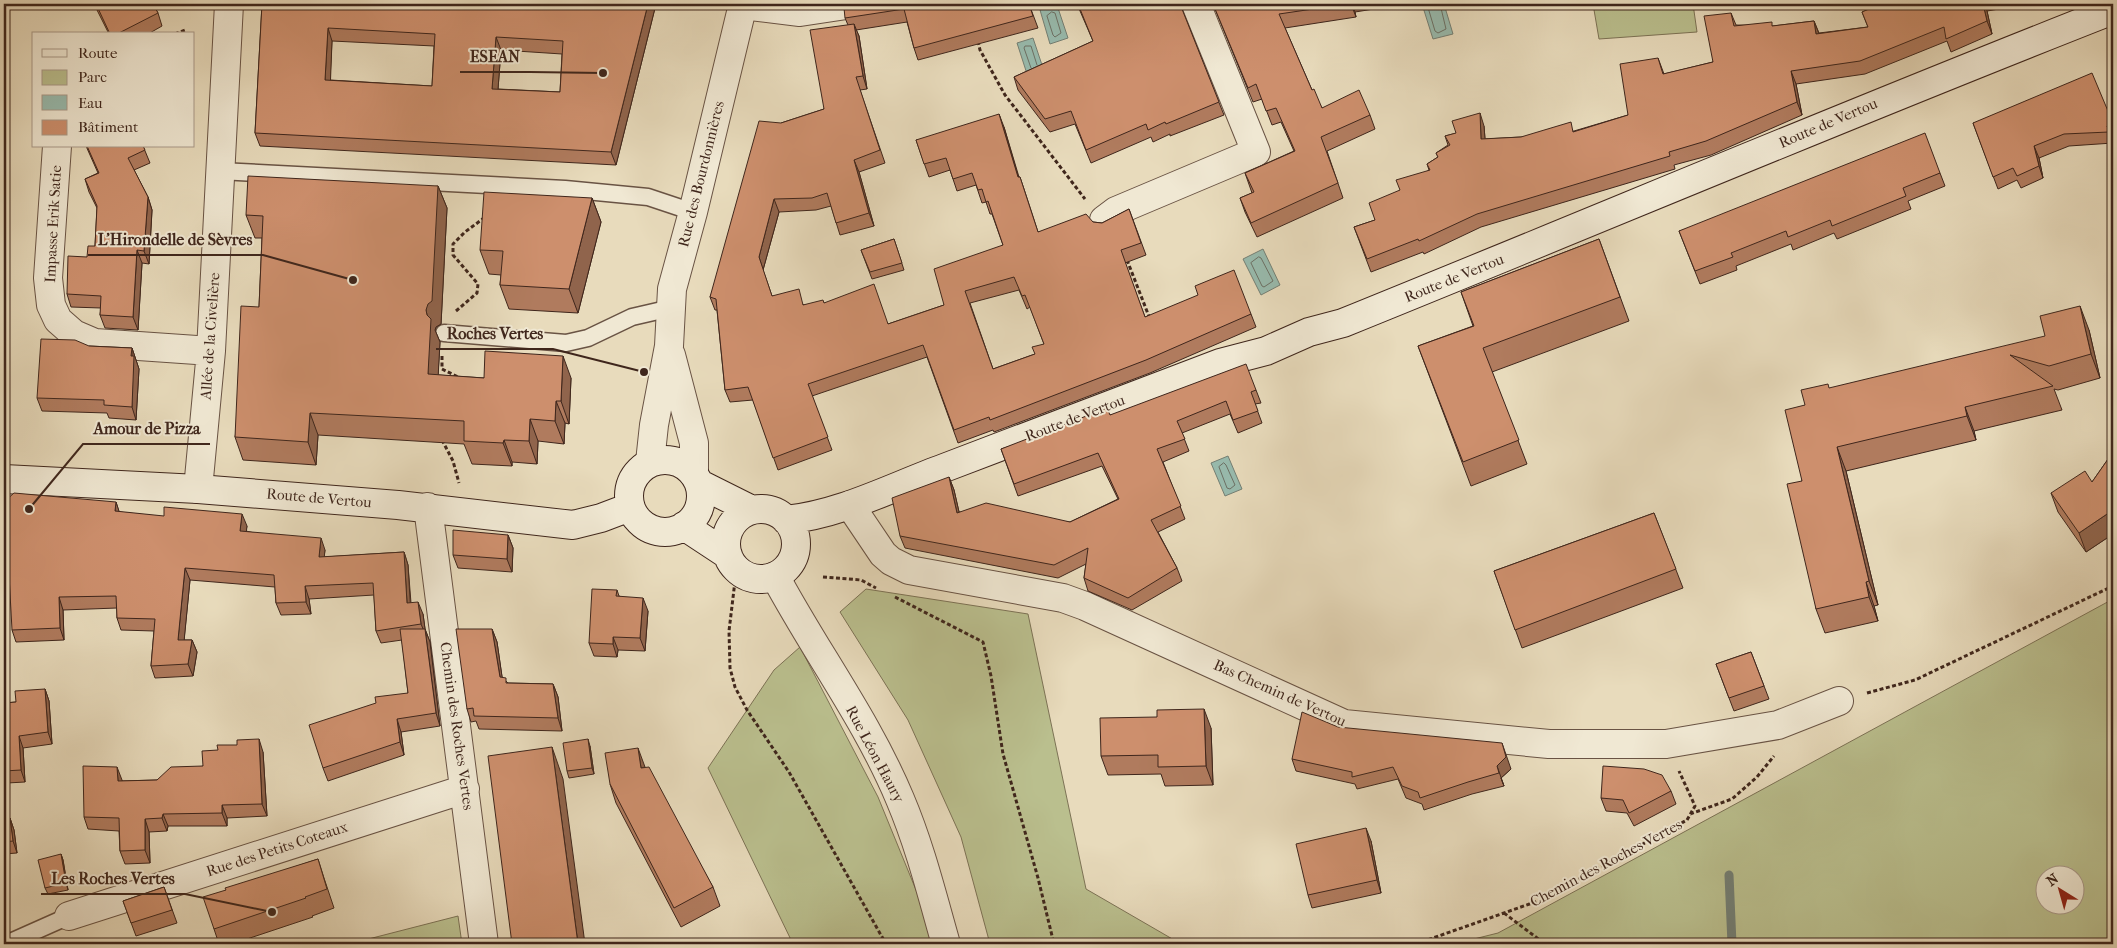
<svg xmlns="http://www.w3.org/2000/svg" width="2117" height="948" font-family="'IM FELL French Canon',serif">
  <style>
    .green { fill: #babf8e; stroke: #7c7255; fill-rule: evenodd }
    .water { fill: #98bbae; stroke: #747f74 }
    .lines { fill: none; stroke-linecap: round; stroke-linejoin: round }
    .shore { stroke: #6c7065; stroke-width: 1 }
    .stream { stroke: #747f74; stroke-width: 9 }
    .service-casing { stroke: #695344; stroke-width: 19 }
    .minor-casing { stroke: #695344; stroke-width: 30 }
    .tertiary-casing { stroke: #695344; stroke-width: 30 }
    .secondary-casing { stroke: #3f261c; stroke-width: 30 }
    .path { stroke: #3f261c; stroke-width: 3; stroke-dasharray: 4 2.5; stroke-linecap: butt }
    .service { stroke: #f0e8d3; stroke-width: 16 }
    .minor { stroke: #f0e8d3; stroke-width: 28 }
    .tertiary { stroke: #f0e8d3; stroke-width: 28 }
    .secondary { stroke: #f0e8d3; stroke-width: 28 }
    .wall { fill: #b07b5e; stroke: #3f261c; fill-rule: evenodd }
    .shaded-wall { fill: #90644c; stroke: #3f261c }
    .building { fill: #cd8f6d; stroke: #3f261c; fill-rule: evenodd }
    .labels { text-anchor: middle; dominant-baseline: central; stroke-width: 4; stroke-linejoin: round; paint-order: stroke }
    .street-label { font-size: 15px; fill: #3f261c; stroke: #f0e8d3 }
    .leader { fill: none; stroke: #3f261c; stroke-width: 2 }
    .callout-dot { fill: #3f261c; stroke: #f0e8d3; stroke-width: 2 }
    .callout-label { font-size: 16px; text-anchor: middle; font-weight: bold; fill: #3f261c; stroke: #f0e8d3; stroke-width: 4; stroke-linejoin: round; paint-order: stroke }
  </style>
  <rect width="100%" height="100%" fill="#e8dbbc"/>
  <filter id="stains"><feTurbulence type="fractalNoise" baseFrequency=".004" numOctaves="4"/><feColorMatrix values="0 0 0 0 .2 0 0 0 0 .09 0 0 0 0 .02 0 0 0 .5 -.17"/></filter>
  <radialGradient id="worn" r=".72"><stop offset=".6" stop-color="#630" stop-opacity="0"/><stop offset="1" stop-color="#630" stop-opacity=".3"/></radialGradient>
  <path class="green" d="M1593,4H1693L1697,32L1599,39Z
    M866,589L1028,614L1086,889L1181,944H990L961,837L908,720L840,612Z
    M2113,599V944H1454L1498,933ZM2044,876H2074V906H2044Z
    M800,647L878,797L925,912L932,944H793L708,768L774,670Z
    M458,916L462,944H349Z"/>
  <path class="water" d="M1422,4H1444L1453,34L1433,39Z
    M1057,5L1068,38L1050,44L1040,10Z
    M1033,38L1044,71L1028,77L1017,43Z
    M1263,249L1280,285L1261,295L1243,259Z
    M1228,456L1242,489L1225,496L1211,463Z"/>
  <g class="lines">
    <path class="shore" d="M1427,4L1435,31L1438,33L1446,29L1440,4
      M1052,12L1055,13L1061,33L1055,37L1053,35L1047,16Z
      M1031,68L1024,48L1025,46H1031L1037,65
      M1259,257L1261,258L1273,281L1264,287L1262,286L1251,263Z
      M1224,463L1226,465L1235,485L1230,489L1227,488L1219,467Z"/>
    <path class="stream" d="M1729,875L1732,944"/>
    <defs>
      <path id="service" d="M220,171L565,189L648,197L693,212
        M444,333L566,343L588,338L632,317L671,308
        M6,944L69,916"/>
      <path id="minor" d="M742,5L800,12L853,4
        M57,146L48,278L51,305L58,320L74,334L95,343L211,351
        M1104,220L1116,211L1256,152L1196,4
        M198,489L211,351L229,4
        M850,505L883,554L891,561L909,570L1063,598L1085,606L1344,724L1549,744H1666L1778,725L1839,701
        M428,507L484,944
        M69,916L465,789"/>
      <path id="tertiary" d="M671,355L694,443V474
        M650,462L654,425L669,346L672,289L693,212L743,4
        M775,576C815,651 867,720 900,799C920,846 932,895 946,944"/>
      <path id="secondary" d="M629 496a36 36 0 1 1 72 0a36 36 0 1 1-72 0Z
        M4,479L198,489L398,505L573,525L601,518L630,507
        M700,484L752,510
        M726 544a35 35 0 1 1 70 0a35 35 0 1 1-70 0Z
        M786,520C842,514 892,487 944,468C1036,433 1128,398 1220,363L1266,351L1309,332L1343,323C1600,219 1855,111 2113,10
        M684,526L728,555"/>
    </defs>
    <use href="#service" class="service-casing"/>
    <use href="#minor" class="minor-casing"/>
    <use href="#tertiary" class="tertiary-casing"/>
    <use href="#secondary" class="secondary-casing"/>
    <path class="path" d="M159,34H161
      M175,34L185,30
      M978,41L980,50L1005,95L1085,199
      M1127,260L1150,319
      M456,311L477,293L478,284L453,255V244L465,232L484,218
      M442,356V369L458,377
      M442,440L453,461L459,483
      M823,577L861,580L876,588
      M735,581L729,631L730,668L735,687L747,710L789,772L886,944
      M895,597L983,642L991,676L1003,754L1038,878L1054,944
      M1867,693L1915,680L2113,586
      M1690,814L1732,799L1757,777L1774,756
      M1504,913L1545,944
      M1416,944L1538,901L1687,820L1695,806L1679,771"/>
    <use href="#service" class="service"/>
    <use href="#minor" class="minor"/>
    <use href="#tertiary" class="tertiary"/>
    <use href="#secondary" class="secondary"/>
  </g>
  <path class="wall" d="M94,4H153L158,13L162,26L148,34H109Z
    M262,4H656L616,165L260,146L255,133ZM332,41L434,46L432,86L330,80ZM501,50L562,54L560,92L498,89Z
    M857,4H1029L1038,28L918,60L914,48L907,22L856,30L859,36L867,89L860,90L885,163L859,172L874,226L840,235L831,206L816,210L779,212L763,270L772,296L805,305L825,303L888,324L944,305L1003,245L992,214H990L986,202L982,203L976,185L957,191L950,170L929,177L916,140L1004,127L1019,177H1020L1024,189L1038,232L1093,222L1102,223L1129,209L1146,255L1125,263L1145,317L1251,314L1256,327L1150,373L994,432L993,430L958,443L927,357L812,396L832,450L778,470L753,400L730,402L725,390L717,310H715L710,297L781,123L824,109L848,25L845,18ZM1019,290L1027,309L1030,307L1044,344L1035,354L993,369L970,303Z
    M1077,4H1181V8L1224,115L1170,136V134L1153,142L1151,137L1091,163L1075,124L1050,132L1018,90L1014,77L1093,41Z
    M1213,4H1380V8L1355,12L1356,17L1285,28L1312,90L1322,108L1370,115L1375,129L1327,151L1343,198L1257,237L1245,212L1240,198L1252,193L1245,173L1294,151L1281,122L1272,125L1262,99L1253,102Z
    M1881,4H1998L1999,9L1987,11L1992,34L1951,52L1947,41L1865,74L1796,84L1802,115L1711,155L1674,165L1675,169L1481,227L1424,254L1423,252L1371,272L1354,227L1375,220L1400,190L1429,170L1427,164L1438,157L1436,153L1448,145L1445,136L1484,126L1485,139L1521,137L1574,131L1628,115L1658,58L1664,74L1713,62L1731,13L1736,25L1773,26L1814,21L1819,33L1868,27L1862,12Z
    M1973,123H2113V137L2111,138L2113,143L2069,146L2039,158L2043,178L2021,188L2017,180L1998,189Z
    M86,146H143L150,163L134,170L148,197L152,210L149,264L142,263L138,330L105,328L100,315L101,308L71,307L67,294L87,257L95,246L97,208L89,192L85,179L98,173Z
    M1940,173L1945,186L1908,201L1911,209L1837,239L1834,233L1793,250L1791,244L1736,266L1737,270L1700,284L1679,231Z
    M438,186L447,208L441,324L436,327L435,330L440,342L438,375L484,378H571L569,424L565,423L564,444L538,441L537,464L512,462V466L472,464L464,444L318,435L316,465L243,460L235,437L259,307L262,238H255L246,215Z
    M592,198L601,222L578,313L509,309L500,285L501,275L489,274L480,250Z
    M894,239L904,270L872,279L861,250Z
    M1599,239L1629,321L1492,372L1527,464L1471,486L1418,346L1473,326L1461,292Z
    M2089,330L2100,378L2058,390L2054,389L2062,410L1974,431L1976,440L1846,471L1878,605L1874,606L1878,621L1825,633L1816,609L1802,481L1805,405Z
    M89,346L132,348L139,369L136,420L109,418L107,413L42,411L37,398Z
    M1256,390L1261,403L1255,404L1262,423L1238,433L1230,414L1182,433L1189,451L1163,462L1185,519L1158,532L1177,568L1182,581L1132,610L1088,591L1084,578L1086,564L1058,578L905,548L900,536L949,477L954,490L959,512L1070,522L1118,499L1102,466L1018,496L1001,449L1110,415Z
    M2113,452V534L2086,552L2058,512L2051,493L2092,482Z
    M116,502L119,512L247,526L246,531L325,550L324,557L404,552L408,565L411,603L423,614L425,629L430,642L440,726L401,732L404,755L328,781L323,768L408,693L402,640L381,643L376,631L374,595L309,599L311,614L281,615L276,603L275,587L190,580L184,640H192L197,652L193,676L155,678L151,666L154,631L121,630L117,618V608L63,610L64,640L16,642L12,630Z
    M1654,513L1683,588L1522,648L1494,571Z
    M508,535L513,548L512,572L458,568L453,555Z
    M617,590L619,596L648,611L645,651L618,650L617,657L594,656L589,643Z
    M492,629L497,642L502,677L508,683L553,684L558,697L562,731L479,729L476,721L471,722L467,709Z
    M1751,652L1769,699L1734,711L1716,664Z
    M45,689L49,701L52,744L23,748L25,782L7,783L9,818H10L14,830L17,853L4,854V703L16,702Z
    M1338,727L1511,769L1501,778L1504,786L1472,794L1424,810L1422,804L1406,798L1398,779L1357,789L1355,784L1296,771L1292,759Z
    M1211,728L1213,785L1165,786L1161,774L1108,775L1101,756Z
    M590,746L594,774L569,778L567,771Z
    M263,752L267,816L227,818V826H168L167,831L149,832L150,863L125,864L120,851L119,831L88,829L84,817L122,780V781L157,780L203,766Z
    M645,768L713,887L720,906L681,927L616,803L610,784Z
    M1671,791L1676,804L1634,826L1627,813L1606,811L1601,798Z
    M1371,841L1381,893L1312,908L1308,895Z
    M61,854L63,860L68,890L48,894L45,888Z
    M318,859L324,878L334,908L312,916L313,917L232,944H219L214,929L226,890Z
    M164,887L177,923L136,936L123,901Z"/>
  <path class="shaded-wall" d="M648,4H656L616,165L611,152Z
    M1351,4H1352L1355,12L1356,17Z
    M1983,4H1984L1987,11L1992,34L1987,21Z
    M1814,21L1819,34H1816Z
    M854,24L859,36L867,89L863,76Z
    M328,28L332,41L330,93L325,80Z
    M496,37L501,50L497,102L492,89Z
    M1791,71L1796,84L1802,115L1797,102Z
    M1480,113L1484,126L1486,152L1481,139Z
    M999,114L1004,127L1022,190L1018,177Z
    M2034,146L2039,158L2043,178L2039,166Z
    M854,160L859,172L874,226L869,213Z
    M438,186L447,208L441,324L436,327L435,330L440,342L437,397L428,374L427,315L426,310Z
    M148,197L152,210L149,264L144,251Z
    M592,198L601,222L578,313L569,289Z
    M774,199L779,212L763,270L759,257Z
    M137,250L142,263L138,330L133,317Z
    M2080,306L2089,330L2100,378L2091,354Z
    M132,348L139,369L136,420L132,407Z
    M563,356L571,378L569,424L561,401Z
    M4,393L5,395V418L4,414Z
    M556,401L565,423L564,444L555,421Z
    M1965,407L1974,431L1976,440L1967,416Z
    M310,413L318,435L316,465L308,442Z
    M530,419L538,441L537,464L529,441Z
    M504,440L512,462V466L503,443Z
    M1837,447L1846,471L1878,605L1869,581Z
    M949,477L954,490L962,525L957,513Z
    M116,502L120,514L115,511Z
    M2113,510V534L2086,552L2079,533Z
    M242,514L247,526L245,543L240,531Z
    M508,535L513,548L512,572L507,559Z
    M321,538L325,550L323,569L319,557Z
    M404,552L408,565L411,615L407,603Z
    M185,568L190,580L183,652L178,640Z
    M1866,582L1874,606L1878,621L1869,597Z
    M305,586L309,599L311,614L306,602Z
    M59,597L63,610L64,640L60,628Z
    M643,598L648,611L645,651L640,638Z
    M418,602L423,614L426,636L421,624Z
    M425,629L430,642L440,726L436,713Z
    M492,629L497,642L504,690L500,677Z
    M613,637L618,650L617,657L613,644Z
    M192,640L197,652L193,676L188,664Z
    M553,684L558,697L562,731L558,718Z
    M45,689L49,701L52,744L48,732Z
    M1204,709L1211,728L1213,785L1206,766Z
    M397,719L401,732L404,755L400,742Z
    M19,736L23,748L25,782L21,770Z
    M259,739L263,752L267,816L262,804Z
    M588,739L590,746L594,774L592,768Z
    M1502,743L1511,769L1501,778L1504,786L1497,766Z
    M552,747L563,779L585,944H578Z
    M638,748L645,767L641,768Z
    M117,767L122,780L123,794L118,781Z
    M4,774L7,783L9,830L5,819Z
    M222,805L227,818V826L222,813Z
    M163,814L168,826L167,831L162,818Z
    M10,818L14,830L17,853L13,841Z
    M145,819L149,832L150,863L145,850Z
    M1366,828L1371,841L1381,893L1377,880Z
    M61,854L63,860L68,890L66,883Z"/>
  <path class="building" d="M96,4H153L158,13L117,34H110Z
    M262,4H648L611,152L255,133ZM328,28L435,34L432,86L325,80ZM496,37L563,41L560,92L492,89Z
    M857,4H1029L1033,16L914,48L904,9L845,18L844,8Z
    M1078,4H1180L1219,102L1166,124L1165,122L1148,130L1146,124L1086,150L1071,111L1045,119L1014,77L1093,41Z
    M1213,4H1347L1279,14L1312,90L1314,89L1322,108L1359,90L1370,115L1321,137L1338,183L1251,223L1240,198L1254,192L1245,173L1295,151L1276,108L1266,111L1256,84L1248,88Z
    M1881,4H1983L1987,21L1946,39L1944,27L1860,61L1791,71L1797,102L1706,141L1669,152L1670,156L1477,214L1419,241L1418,239L1367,259L1354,227L1375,220L1369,203L1400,190L1396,180L1430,170L1427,164L1438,157L1436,153L1450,145L1445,136L1456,133L1452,121L1480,113L1481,139L1521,137L1571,122L1573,132L1628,115L1620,64L1658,58L1663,74L1713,62L1704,16L1731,13L1734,26L1772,22V26L1814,21L1816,34L1868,27L1862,12Z
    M854,24L863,76L856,77L880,150L854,160L869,213L836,223L827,193L812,198L774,199L759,257L772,296L799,289L803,305L823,300L824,303L874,284L888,324L944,305L934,269L1003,245L988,201L986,202L982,189L978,190L972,173L953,179L946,158L924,164L916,140L999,114L1018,177H1020L1038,232L1086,214L1093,222L1102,223L1129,209L1141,243L1121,250L1145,317L1198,295L1195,286L1234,270L1251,314L1146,360L990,420L989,417L954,430L923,345L808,384L828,437L773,458L748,387L725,390L716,299L710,297L759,121L781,123L824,109L810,30ZM1014,277L1022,296L1025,295L1044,344L1032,347L1035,354L993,369L965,291Z
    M2092,73L2113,123L2107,126L2109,132L2064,134L2034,146L2039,166L2017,176L2013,168L1993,177L1973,123Z
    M1925,133L1940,173L1903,188L1906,196L1832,226L1830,220L1788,237L1786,231L1731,253L1733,257L1695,271L1679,231Z
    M87,146H143L145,150L128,158L148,197L144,251L137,250L133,317L100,315L101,296L67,294L68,256L87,257L88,246H95L97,206L85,179L99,173Z
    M248,176L438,186L432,301L428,304L426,310L427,315L431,319L428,374L484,378L485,351L563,356L561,401H556L555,421L530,419L529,441L504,440L503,443L464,441V421L310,413L308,442L235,437L241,306L259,307L263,216L246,215Z
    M484,192L592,198L569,289L500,285L503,251L480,250Z
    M894,239L902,263L870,272L861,250Z
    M1599,239L1620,297L1483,348L1519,440L1463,462L1418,346L1474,326L1461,292Z
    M2080,306L2091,354L2049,366L2010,355L2053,386L1965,407L1967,416L1837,447L1869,581L1866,582L1869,597L1816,609L1787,484L1802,481L1785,410L1805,405L1801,390L1828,384L1829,388L2045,336L2040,316Z
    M41,339L75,340L89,346L132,348L131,356H134L132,407L104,405V400L37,398Z
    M1246,364L1256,390L1251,392L1258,411L1233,420L1226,401L1177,421L1185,439L1157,449L1181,506L1151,520L1177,568L1128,598L1084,578L1088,548L1054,565L900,536L892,498L949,477L957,513L986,503L1070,522L1119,499L1098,453L1014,484L1001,449L1107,408L1110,415Z
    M2113,452V510L2079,533L2051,493L2085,471L2092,482Z
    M14,493L116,502L115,511L164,516V507L242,514L240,531L321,538L319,557L404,552L407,603L418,602L421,624L376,631L373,583L305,586L306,602L276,603L274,575L185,568L178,640H192L188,664L151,666L155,619L117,618L116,596L59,597L60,628L12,630L5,501Z
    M1654,513L1676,569L1515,630L1494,571Z
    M453,530L508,535L507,559L453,555Z
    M592,589L617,590L616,596L643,598L640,638L613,637V644L589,643Z
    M400,629H425L436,713L397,719L400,742L323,768L309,725L376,703L375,697L408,693Z
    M456,629H492L500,677L506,678V683L553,684L558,718L474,716L473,708L467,709Z
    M1751,652L1764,686L1729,698L1716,664Z
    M45,689L48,732L19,736L21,770L4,771V703L16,702L15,691Z
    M1204,709L1206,766L1158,767V755L1101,756L1100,718L1157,717V710Z
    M1302,712L1338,727L1502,743L1506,757L1497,766L1499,773L1468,782L1420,798L1418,792L1402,786L1393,767L1352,777V772L1292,759Z
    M259,739L262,804L222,805V813L163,814L162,818L145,819V850L120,851L119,818L84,817L83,766L117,767L118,781L157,780L171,767L203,766L202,751L218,750L217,745H237V740Z
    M588,739L592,768L567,771L563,743Z
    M552,747L578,944H512L488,756Z
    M638,748L641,768L649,767L713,887L674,908L610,784L605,753Z
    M1603,766L1644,769L1662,775L1671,791L1629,813L1623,800L1601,798Z
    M4,791L5,819L10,818L13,841L4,842Z
    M1366,828L1377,880L1308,895L1296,844Z
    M61,854L66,883L45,888L38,860Z
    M318,859L327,889L305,897L306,898L214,929L203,897L226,890L225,888Z
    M164,887L172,910L131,923L123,901Z"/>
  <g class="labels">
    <g class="street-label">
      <text transform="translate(1828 123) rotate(-23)">Route de Vertou</text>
      <text transform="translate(701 174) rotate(-76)">Rue des Bourdonnières</text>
      <text transform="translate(53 224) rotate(-87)">Impasse Erik Satie</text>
      <text transform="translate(1454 278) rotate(-22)">Route de Vertou</text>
      <text transform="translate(210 336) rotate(-86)">Allée de la Civelière</text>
      <text transform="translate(1075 418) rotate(-21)">Route de Vertou</text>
      <text transform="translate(319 498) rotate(5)">Route de Vertou</text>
      <text transform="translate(1280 693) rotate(24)">Bas Chemin de Vertou</text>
      <text transform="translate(457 726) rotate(82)">Chemin des Roches Vertes</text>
      <text transform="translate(875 754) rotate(62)">Rue Léon Haury</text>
      <text transform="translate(277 849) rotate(-18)">Rue des Petits Coteaux</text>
      <text transform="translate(1606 863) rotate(-28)">Chemin des Roches Vertes</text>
    </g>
  </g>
  <path class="leader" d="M603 73L530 72H460M353 280L263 255H88M644 372L553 349H436M29 509L83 444H210M272 912L185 894H41"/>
  <g class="callout-dot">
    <circle cx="603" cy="73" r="5"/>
    <circle cx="353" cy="280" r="5"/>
    <circle cx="644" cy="372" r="5"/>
    <circle cx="29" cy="509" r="5"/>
    <circle cx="272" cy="912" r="5"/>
  </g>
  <g class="callout-label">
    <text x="495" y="62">ESEAN</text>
    <text x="175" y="245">L'Hirondelle de Sèvres</text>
    <text x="495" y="339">Roches Vertes</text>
    <text x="147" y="434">Amour de Pizza</text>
    <text x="113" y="884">Les Roches Vertes</text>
  </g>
  <rect width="2117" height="948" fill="none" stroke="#e8dbbc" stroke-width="20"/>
  <rect x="5" y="5" width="2107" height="938" fill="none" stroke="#3f261c" stroke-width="2.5"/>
  <rect x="10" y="10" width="2097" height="928" fill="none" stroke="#3f261c"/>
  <rect x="32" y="32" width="162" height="115" fill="#f0e8d3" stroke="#a99a8a"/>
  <rect x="42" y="49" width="25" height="8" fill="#f0e8d3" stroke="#a99a8a"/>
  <text x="78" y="58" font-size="15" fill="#3f261c">Route</text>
  <rect x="42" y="70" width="25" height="15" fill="#babf8e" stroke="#a99a8a"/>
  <text x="78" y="82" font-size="15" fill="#3f261c">Parc</text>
  <rect x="42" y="95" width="25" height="15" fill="#98bbae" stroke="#a99a8a"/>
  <text x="78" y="108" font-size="15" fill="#3f261c">Eau</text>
  <rect x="42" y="120" width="25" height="15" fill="#cd8f6d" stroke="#a99a8a"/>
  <text x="78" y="132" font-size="15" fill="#3f261c">Bâtiment</text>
  <g transform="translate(2060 890) rotate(323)"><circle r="24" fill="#f0e8d3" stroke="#a99a8a"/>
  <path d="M0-4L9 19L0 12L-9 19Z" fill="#8f2418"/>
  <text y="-8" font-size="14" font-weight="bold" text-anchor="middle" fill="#3f261c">N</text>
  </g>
  <rect width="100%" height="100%" filter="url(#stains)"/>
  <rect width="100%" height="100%" fill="url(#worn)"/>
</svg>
